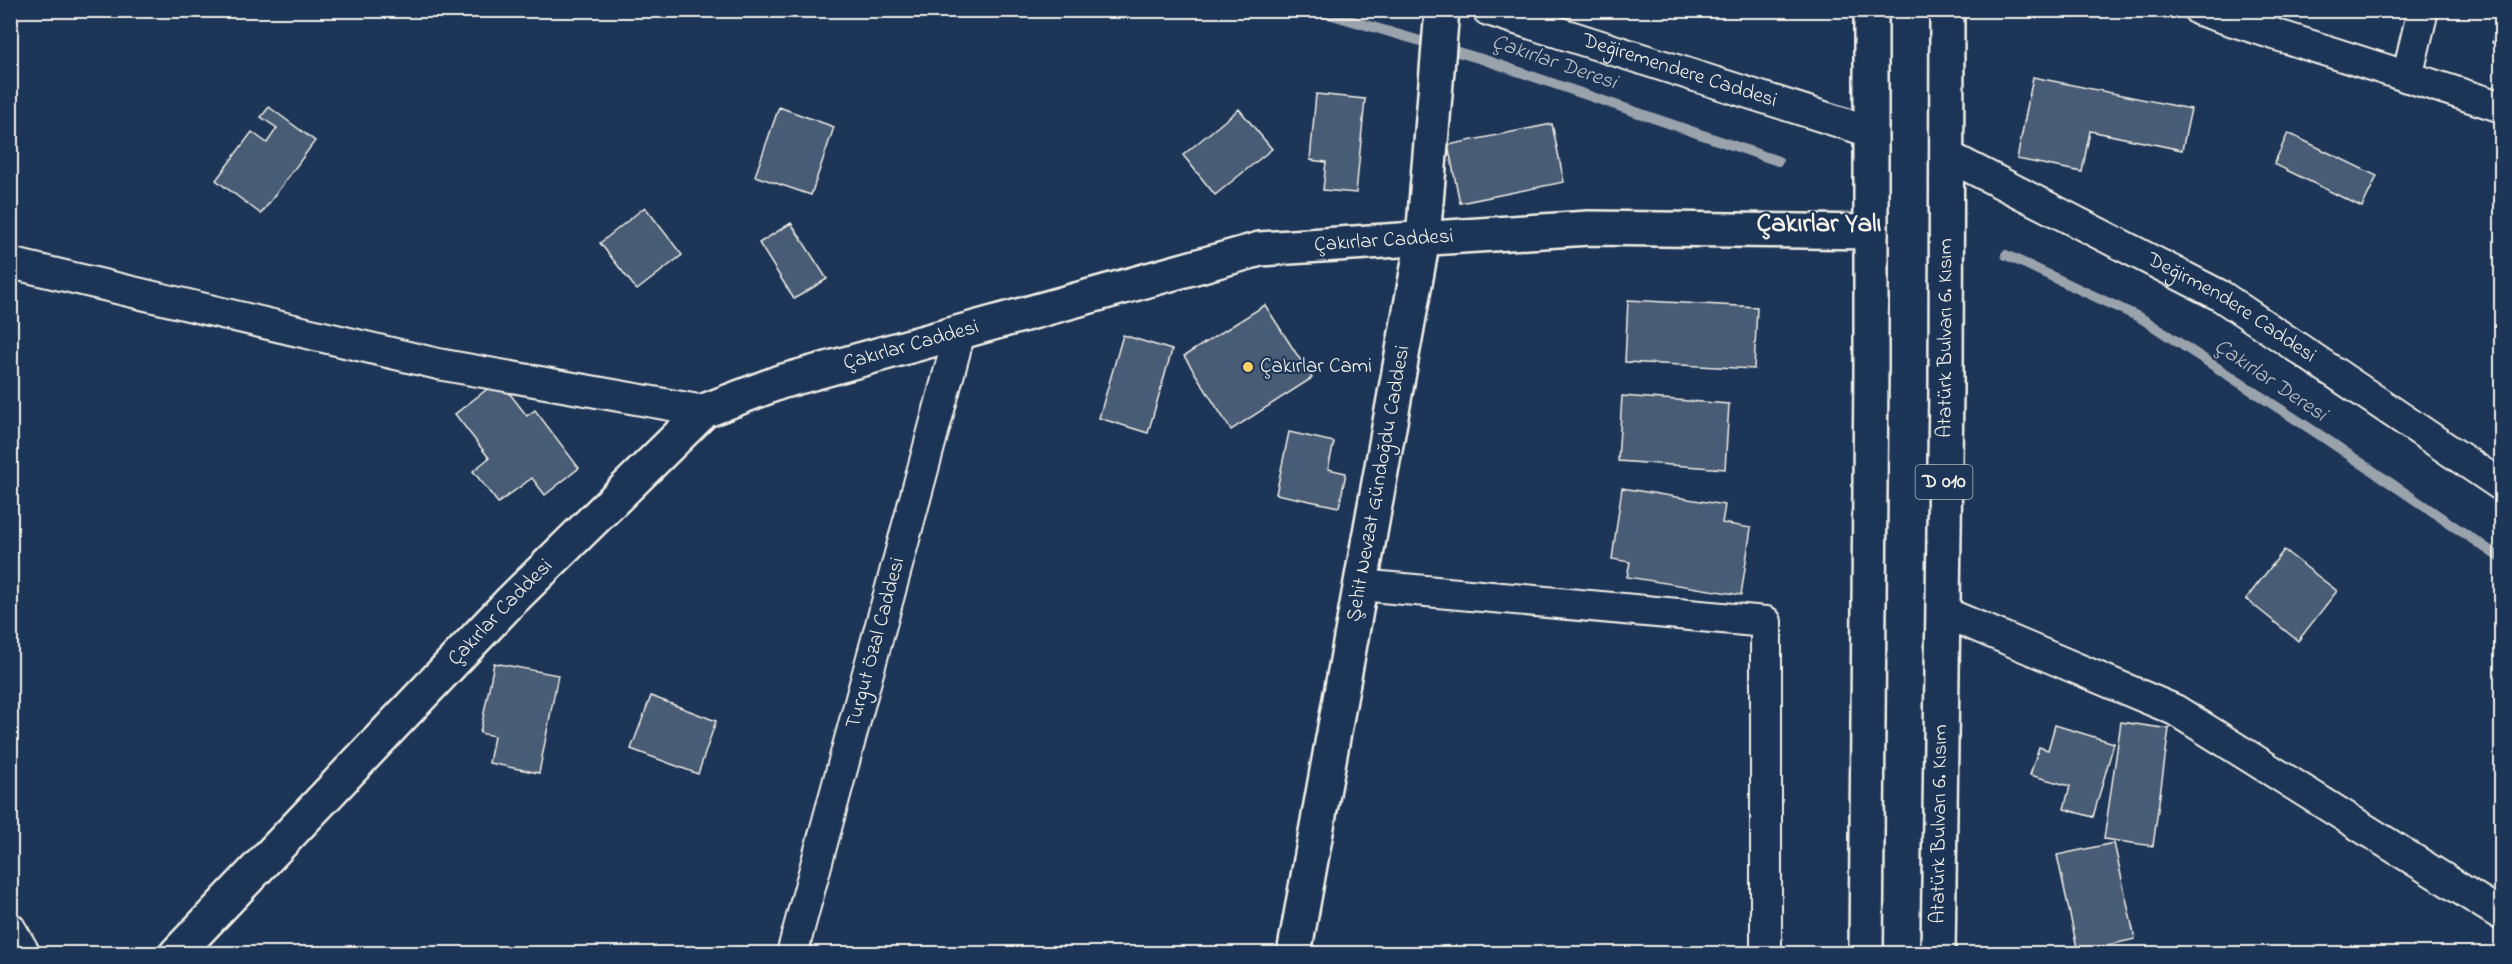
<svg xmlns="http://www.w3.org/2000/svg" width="2512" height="964" font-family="'Indie Flower',sans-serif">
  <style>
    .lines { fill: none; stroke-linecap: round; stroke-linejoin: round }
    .stream { stroke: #9aa2ab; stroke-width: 10 }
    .building { fill: #485b74; stroke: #f4f1e8; stroke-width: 1.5 }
    .street-casing { stroke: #f4f1e8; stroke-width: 34 }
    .secondary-casing { stroke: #f4f1e8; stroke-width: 38 }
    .highway-casing { stroke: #f4f1e8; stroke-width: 38 }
    .street { stroke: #1d3557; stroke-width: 30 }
    .secondary { stroke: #1d3557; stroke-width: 33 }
    .highway { stroke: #1d3557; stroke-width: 33 }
    .poi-dot { fill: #ffd166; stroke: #1d3557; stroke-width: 2 }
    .labels { text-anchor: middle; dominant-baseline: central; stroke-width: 4.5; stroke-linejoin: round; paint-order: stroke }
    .shield { fill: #1d3557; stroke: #b4b9bc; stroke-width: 1.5 }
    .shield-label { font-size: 20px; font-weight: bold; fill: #f4f1e8 }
    .street-label { font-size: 21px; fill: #f4f1e8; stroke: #1d3557 }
    .poi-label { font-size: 21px; fill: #f4f1e8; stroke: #1d3557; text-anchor: start }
    .water-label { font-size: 22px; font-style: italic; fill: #c0c3c4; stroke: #1d3557 }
    .district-label { font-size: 27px; font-weight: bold; fill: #f4f1e8; stroke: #1d3557 }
  </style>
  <rect width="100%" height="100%" fill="#1d3557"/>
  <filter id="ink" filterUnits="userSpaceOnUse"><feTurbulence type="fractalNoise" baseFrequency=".0167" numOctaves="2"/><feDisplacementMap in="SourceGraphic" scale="12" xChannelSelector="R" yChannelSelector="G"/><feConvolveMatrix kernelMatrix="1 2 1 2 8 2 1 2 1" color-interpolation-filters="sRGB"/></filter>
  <g filter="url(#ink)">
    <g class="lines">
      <path class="stream" d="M1315,10L1485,60L1778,161
        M2006,255L2141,318L2323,437L2502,559"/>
    </g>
    <path class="building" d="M2500,10H2502V46L2492,43Z
      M2033,77L2191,109L2182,150L2090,131L2082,172L2017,159Z
      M1316,94L1365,99L1356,193L1323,190L1326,162L1310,160Z
      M269,107L315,141L261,214L216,180L252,132L267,143L277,128L261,117Z
      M779,107L834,127L811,195L755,176Z
      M1239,109L1272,149L1215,195L1183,155Z
      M1552,124L1564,182L1460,203L1448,145Z
      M2288,133L2377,176L2362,207L2274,164Z
      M645,207L682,255L637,290L600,243Z
      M791,223L827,279L794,299L759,243Z
      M1628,300L1757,307L1754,369L1625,362Z
      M1265,305L1312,378L1231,430L1184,356Z
      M1123,335L1172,350L1148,433L1099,418Z
      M499,380L527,416L535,410L579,468L545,495L532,478L498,503L473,471L489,458L455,414Z
      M1622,396L1729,404L1725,469L1618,461Z
      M1289,432L1334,442L1328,469L1346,473L1339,507L1276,494Z
      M1622,488L1725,505L1722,523L1751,528L1741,595L1627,577L1630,562L1612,559Z
      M2284,550L2337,591L2298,641L2246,599Z
      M494,663L558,675L539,773L489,763L494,736L480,733Z
      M651,696L716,721L698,774L631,749Z
      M2121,722L2169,729L2153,846L2104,839Z
      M2055,725L2114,743L2093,817L2064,809L2070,786L2030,775L2039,747L2048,750Z
      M2114,843L2135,939L2078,952L2057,855Z"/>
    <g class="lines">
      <defs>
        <g id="street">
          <path id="s1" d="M1488,10L1871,132"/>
          <path d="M2199,10L2502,107"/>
          <path d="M2407,77L2423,10"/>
          <path id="s2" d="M1946,155L2221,296L2502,486"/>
          <path d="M10,263L438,364L704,411"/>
          <path d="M1360,585L1766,622V954"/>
          <path d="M1943,612L2175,710L2502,915"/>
          <path d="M10,928L25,954"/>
          <path id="s3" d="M792,954L960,332"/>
        </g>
        <g id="secondary">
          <path id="s4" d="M176,954L509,603L704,411L780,382L1260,249L1589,228L1871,232"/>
          <path id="s5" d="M1294,954L1423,239L1442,10"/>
        </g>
        <g id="highway">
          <path d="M1866,954L1871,370V10"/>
          <path id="s6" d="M1938,954L1946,391L1947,10"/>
        </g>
      </defs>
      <use href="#street" class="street-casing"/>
      <use href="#secondary" class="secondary-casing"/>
      <use href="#highway" class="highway-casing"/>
      <use href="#street" class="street"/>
      <use href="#secondary" class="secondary"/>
      <use href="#highway" class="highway"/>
    </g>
  </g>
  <circle class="poi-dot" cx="1248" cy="367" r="6"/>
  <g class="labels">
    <rect class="shield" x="1915.5" y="465" width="57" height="34" rx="4.5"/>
    <g class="shield-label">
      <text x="1944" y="482">D 010</text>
    </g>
    <g class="street-label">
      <text stroke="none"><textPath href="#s1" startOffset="201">Değiremendere Caddesi</textPath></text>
      <text stroke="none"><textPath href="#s4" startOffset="1461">Çakırlar Caddesi</textPath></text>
      <text stroke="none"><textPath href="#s2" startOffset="324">Değirmendere Caddesi</textPath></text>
      <text stroke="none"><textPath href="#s6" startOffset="616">Atatürk Bulvarı 6. Kısım</textPath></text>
      <text stroke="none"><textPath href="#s4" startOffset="975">Çakırlar Caddesi</textPath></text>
      <text stroke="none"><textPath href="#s5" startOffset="478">Şehit Nevzat Gündoğdu Caddesi</textPath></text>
      <text stroke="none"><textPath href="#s4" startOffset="471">Çakırlar Caddesi</textPath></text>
      <text stroke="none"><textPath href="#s3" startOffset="322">Turgut Özal Caddesi</textPath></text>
      <text stroke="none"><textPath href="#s6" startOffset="130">Atatürk Bulvarı 6. Kısım</textPath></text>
    </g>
    <g class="poi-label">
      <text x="1260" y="367">Çakırlar Cami</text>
    </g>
    <g class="water-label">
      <text transform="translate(1554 63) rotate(19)">Çakırlar Deresi</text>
      <text transform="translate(2270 381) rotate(34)">Çakırlar Deresi</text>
    </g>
    <g class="district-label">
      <text x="1819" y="224">Çakırlar Yalı</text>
    </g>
  </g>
  <rect width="2512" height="964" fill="none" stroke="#1d3557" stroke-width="36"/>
  <rect x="18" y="18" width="2476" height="928" fill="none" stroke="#f4f1e8" stroke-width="2" filter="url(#ink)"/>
</svg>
